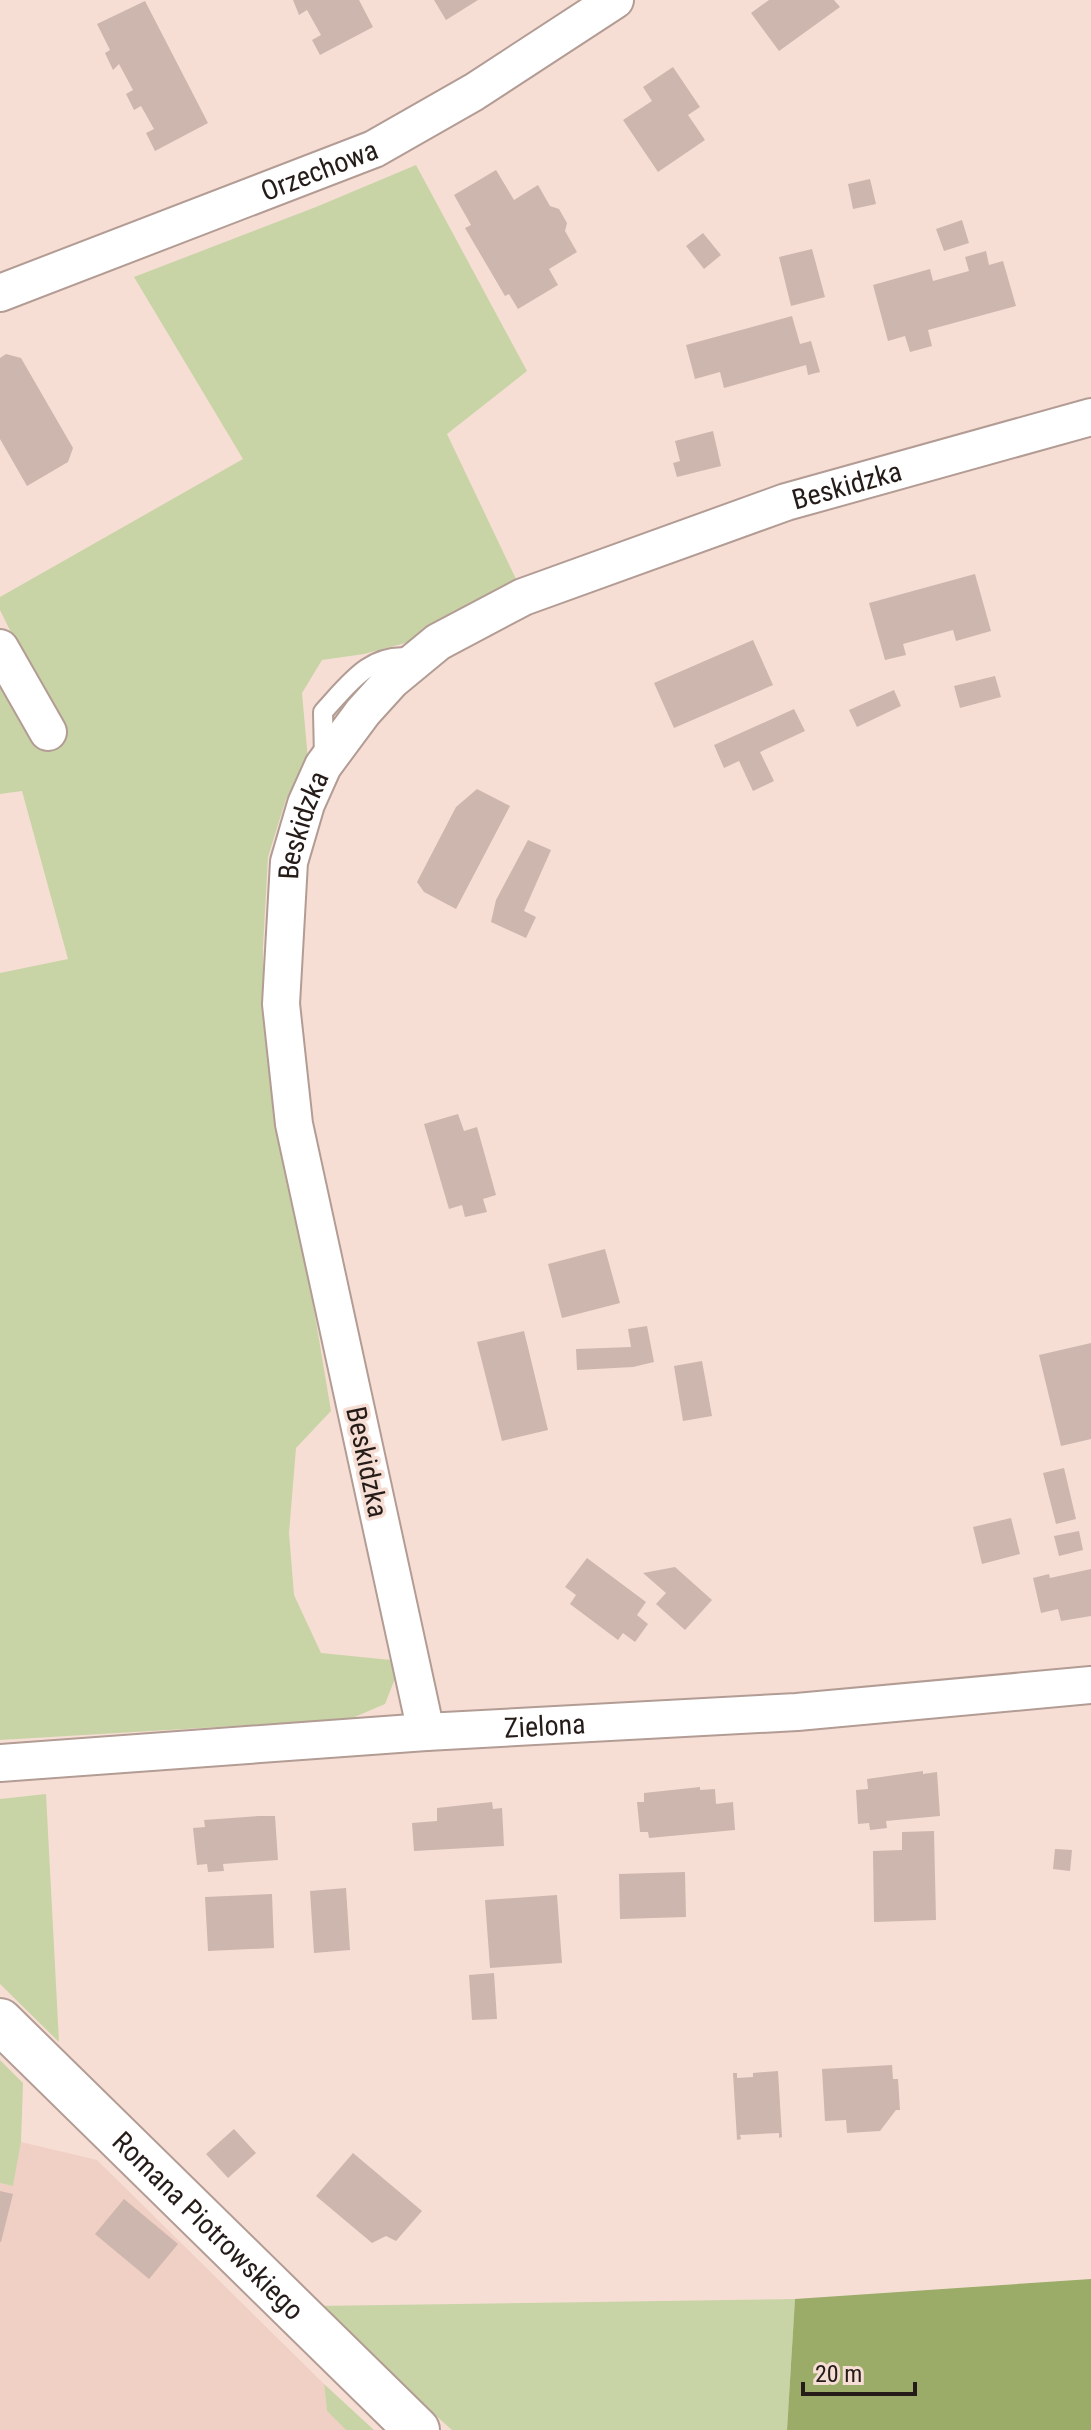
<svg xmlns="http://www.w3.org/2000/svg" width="1091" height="2430" font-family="'Roboto Condensed',sans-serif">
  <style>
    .built { fill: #f0cfc4 }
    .green { fill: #c8d4a5 }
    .forest { fill: #9bab68 }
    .building { fill: #cdb6ad }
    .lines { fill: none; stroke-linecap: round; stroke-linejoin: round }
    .service-casing { stroke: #b29c94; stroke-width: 22 }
    .minor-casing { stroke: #b29c94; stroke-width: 40 }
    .tertiary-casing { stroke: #b29c94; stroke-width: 48 }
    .service { stroke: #fff; stroke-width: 18 }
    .minor { stroke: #fff; stroke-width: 36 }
    .tertiary { stroke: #fff; stroke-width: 44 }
    .labels { text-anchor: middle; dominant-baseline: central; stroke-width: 7; stroke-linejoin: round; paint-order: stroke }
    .street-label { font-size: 28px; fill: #251c19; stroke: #f6ded5 }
  </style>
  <rect width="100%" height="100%" fill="#f6ded5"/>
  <path class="built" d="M21,2142L97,2160L324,2384L327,2411L346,2430H0V2183L13,2186Z"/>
  <path class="green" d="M416,165L527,371L447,434L516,579L428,637L364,654L322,660L302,693L308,760L286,799L268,857L263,947V1005L331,1411L296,1448L289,1533L294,1595L321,1653L391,1660L396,1676L385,1704L350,1719L0,1740V973L68,959L22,791L0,794V676L61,734L0,610V597L243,459L134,277L316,207Z
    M46,1794L59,2042L0,1984V1799Z
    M0,2060L23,2083L21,2142L13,2186L0,2183Z
    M795,2299L787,2430H452L313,2306Z
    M324,2384L374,2430H346L327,2411Z"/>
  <path class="forest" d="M1091,2279V2430H787L795,2299Z"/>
  <path class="building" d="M293,0H359L373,27L320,55L312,40L321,35L307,10L299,15Z
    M434,0H478L446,20Z
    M769,0H834L840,7L779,51L751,13Z
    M145,1L208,123L155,151L146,133L154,129L141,106L134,110L126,94L133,90L119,64L113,70L105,53L110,50L97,24Z
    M673,67L700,107L688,115L705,140L658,172L623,120L652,101L643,87Z
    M496,170L514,200L538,185L550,206L559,209L567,223L565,231L577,252L549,269L558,285L518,309L509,294L505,296L465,228L471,225L454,195Z
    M870,179L876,204L853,209L848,184Z
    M962,220L969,243L944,251L936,229Z
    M703,233L721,255L704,269L686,246Z
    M812,249L825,297L791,306L779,257Z
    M986,251L989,265L1003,261L1016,306L928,330L932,346L910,352L905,336L888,341L873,285L930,269L933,281L969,271L965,257Z
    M792,316L800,344L811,341L820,372L808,375L806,365L724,388L720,372L695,379L686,345Z
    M6,354L21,358L73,448L68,462L27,486L0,439V358Z
    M713,431L721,466L677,477L673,463L680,461L675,441Z
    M975,574L991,631L956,641L953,630L903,644L906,655L885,660L869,603Z
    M753,640L773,685L674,728L654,683Z
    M995,676L1001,697L960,708L954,686Z
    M894,690L901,706L857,727L849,710Z
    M794,709L805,731L760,752L774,781L753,791L739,761L724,768L714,745Z
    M477,789L510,806L456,909L424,892L417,882L456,807Z
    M528,840L551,850L524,911L536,917L526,938L491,922L496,900Z
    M458,1114L464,1131L477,1127L496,1195L483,1199L487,1212L465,1217L462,1205L449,1209L424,1124Z
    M605,1249L620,1303L562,1318L548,1264Z
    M647,1326L654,1362L633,1367L577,1370L576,1349L631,1347L628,1329Z
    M524,1331L548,1430L502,1441L477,1342Z
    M1091,1343V1439L1061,1446L1039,1355Z
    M702,1361L712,1416L683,1421L674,1366Z
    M1064,1468L1076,1519L1056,1524L1043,1473Z
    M1011,1518L1020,1554L982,1564L973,1527Z
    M1079,1531L1083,1550L1059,1556L1054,1536Z
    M587,1558L646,1602L637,1615L648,1624L635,1642L623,1633L618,1640L570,1604L576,1595L565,1587Z
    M675,1567L712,1600L685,1630L656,1604L666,1593L643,1573Z
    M1091,1569V1616L1061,1621L1058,1609L1041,1613L1033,1578L1049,1574L1050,1578Z
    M923,1771V1774L937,1772L940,1816L886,1821L887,1828L870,1830L869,1823L858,1824L856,1790L868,1789L867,1779Z
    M700,1787V1790L715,1789L716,1804L733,1802L735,1830L649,1838L648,1832H640L637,1802H644V1793Z
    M492,1802L493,1809L502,1808L504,1846L414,1851L412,1823L437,1821V1808Z
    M259,1816H275L278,1860L223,1864L224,1871L208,1872L207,1864L197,1865L193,1828L205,1827L204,1820Z
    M934,1831L936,1920L874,1922L873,1851L902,1850V1832Z
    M1055,1849L1072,1850L1070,1871L1053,1869Z
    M685,1872L686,1917L620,1919L619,1874Z
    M346,1888L350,1950L314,1953L310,1891Z
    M272,1894L274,1948L208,1951L205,1897Z
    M557,1895L562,1963L490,1968L485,1900Z
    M494,1973L497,2019L472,2020L469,1975Z
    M892,2065L893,2079H898L900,2110H896L880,2131L847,2133L846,2120L825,2121L822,2069Z
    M778,2071L782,2137L779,2138V2133L740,2135L741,2139L737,2140L733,2073H737V2078L753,2077V2073Z
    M234,2129L256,2153L228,2178L206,2154Z
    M353,2153L422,2211L396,2241L386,2236L372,2243L316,2196Z
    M0,2191L13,2194L1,2242H0Z
    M124,2199L178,2244L149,2279L95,2234Z"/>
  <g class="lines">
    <defs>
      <path id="service" d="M324,757L323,712C348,685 370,652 411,658"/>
      <g id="minor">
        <path id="s1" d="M0,293L374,149L474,92L615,0"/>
        <path d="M0,648L48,732"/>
        <path id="s2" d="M426,1732L294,1124L281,1004L289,862L306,804L323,766L363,712L392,680L438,642L523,597L786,502L1091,417"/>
        <path id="s3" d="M0,1763L426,1732L797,1712L1091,1685"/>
      </g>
      <g id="tertiary">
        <path id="s4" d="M0,2021L417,2430"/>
      </g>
    </defs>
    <use href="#service" class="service-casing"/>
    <use href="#minor" class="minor-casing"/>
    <use href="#tertiary" class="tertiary-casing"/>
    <use href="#service" class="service"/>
    <use href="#minor" class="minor"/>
    <use href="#tertiary" class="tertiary"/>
  </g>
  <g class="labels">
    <g class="street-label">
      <text stroke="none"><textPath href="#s1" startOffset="342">Orzechowa</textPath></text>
      <text stroke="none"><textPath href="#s2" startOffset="1596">Beskidzka</textPath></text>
      <text stroke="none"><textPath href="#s2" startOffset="924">Beskidzka</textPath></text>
      <text transform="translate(367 1462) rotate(78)">Beskidzka</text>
      <text stroke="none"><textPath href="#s3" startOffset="546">Zielona</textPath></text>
      <text stroke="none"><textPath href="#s4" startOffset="292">Romana Piotrowskiego</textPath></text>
    </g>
  </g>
  <path d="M803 2382v12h112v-12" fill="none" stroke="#251c19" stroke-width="4"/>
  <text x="815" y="2382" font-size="24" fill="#251c19" stroke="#f6ded5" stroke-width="6" paint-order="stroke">20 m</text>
</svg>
